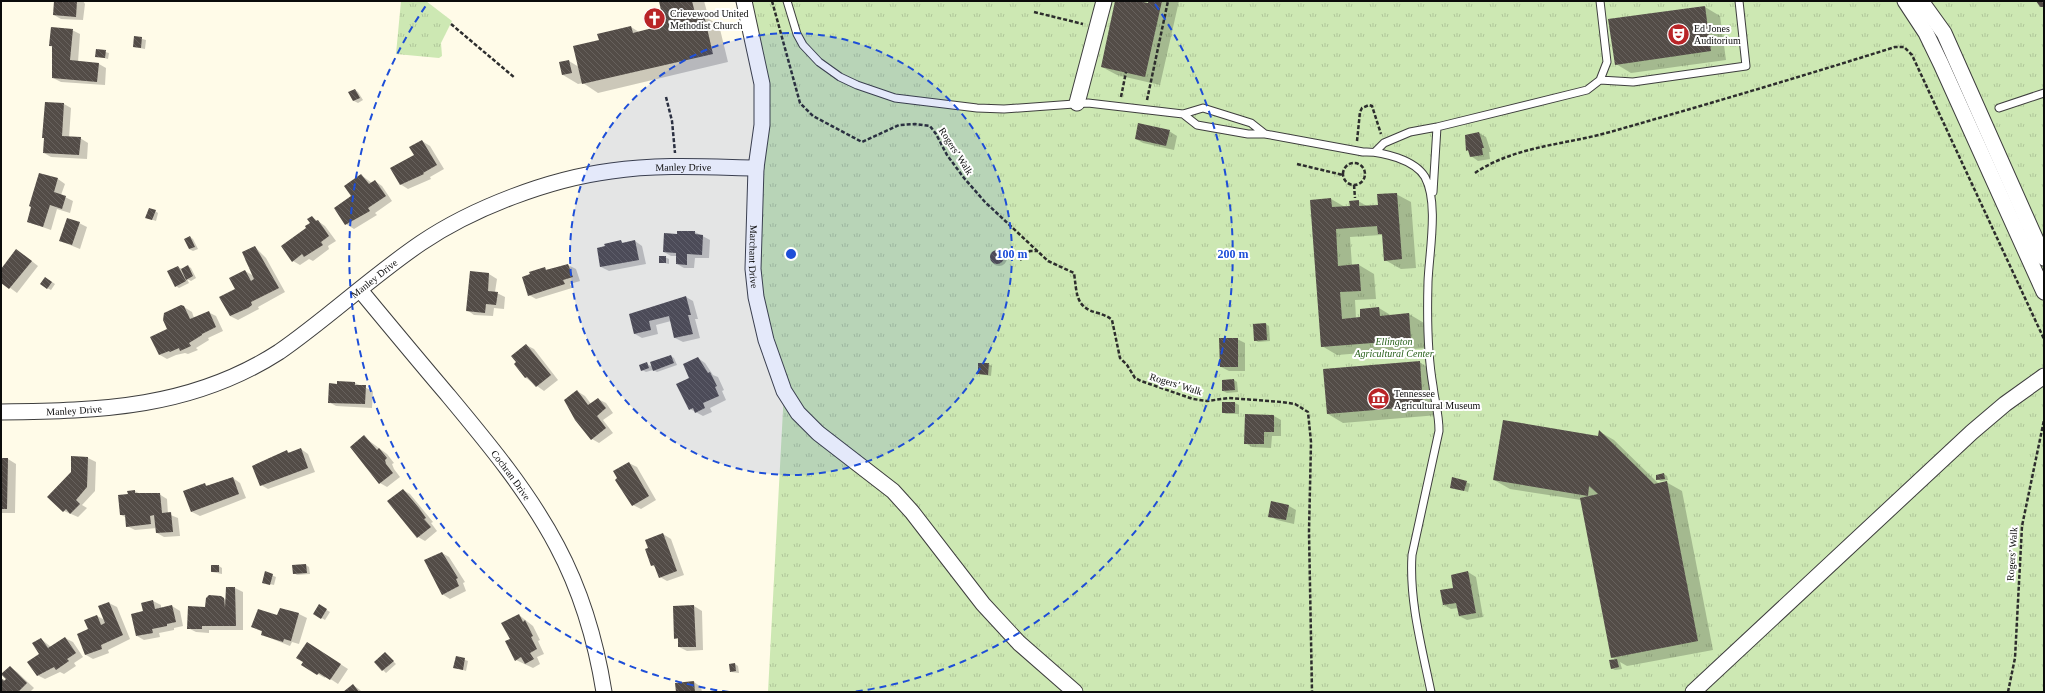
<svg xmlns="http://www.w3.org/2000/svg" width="2045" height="693" font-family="Georgia,serif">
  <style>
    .grass { fill: url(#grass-tufts) }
    .shadow { fill: #0003 }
    .building { fill: url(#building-back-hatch) }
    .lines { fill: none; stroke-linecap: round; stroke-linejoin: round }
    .lane-casing { stroke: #3e3e3e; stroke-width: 9 }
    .street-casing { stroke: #3e3e3e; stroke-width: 17 }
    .path { stroke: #2d2d2d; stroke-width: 2.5; stroke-dasharray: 4 2; stroke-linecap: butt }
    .lane { stroke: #fff; stroke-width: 7 }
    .street { stroke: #fff; stroke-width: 15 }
    .ring { fill: none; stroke: #1d4ed8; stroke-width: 2; stroke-dasharray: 7 5 }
    .labels { text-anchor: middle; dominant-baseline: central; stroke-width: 4; stroke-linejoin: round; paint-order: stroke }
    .poi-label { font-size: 10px; fill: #0b0b0b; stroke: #fff; text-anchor: start }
    .street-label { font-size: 10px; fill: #0b0b0b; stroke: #fff }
    .park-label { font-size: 10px; font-style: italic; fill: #29611c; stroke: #fff }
    .centre { fill: #1d4ed8; stroke: #fff; stroke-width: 2 }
    .ring-label { font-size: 12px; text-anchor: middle; font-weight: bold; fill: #1d4ed8; stroke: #fff; stroke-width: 4; stroke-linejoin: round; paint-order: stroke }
  </style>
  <defs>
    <pattern id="grass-tufts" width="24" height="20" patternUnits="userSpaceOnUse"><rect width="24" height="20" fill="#cde8b3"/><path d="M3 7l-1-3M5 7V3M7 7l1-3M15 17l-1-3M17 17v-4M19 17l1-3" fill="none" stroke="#afc699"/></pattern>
    <pattern id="building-back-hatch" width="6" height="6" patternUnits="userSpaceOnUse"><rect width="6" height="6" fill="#534c47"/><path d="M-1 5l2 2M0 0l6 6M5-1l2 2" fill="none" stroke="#67615d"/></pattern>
  </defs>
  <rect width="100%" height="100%" fill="#fffbe8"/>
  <path class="grass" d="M401,1H426L452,21L441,43L442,56L439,58L396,54Z
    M744,1H2044V692H768L784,391L756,297L762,125Z"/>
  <path class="shadow" d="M55,1H83L85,4L83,20L61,19L54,15Z
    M660,1H704L709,19L719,25L728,62L598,93L583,83L578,84L563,75L569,61L579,67L600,41L631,27L639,32L666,26Z
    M1116,1H1134L1149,4V1H1179L1160,85L1117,75L1102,67Z
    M1705,7L1720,16L1726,60L1631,73L1616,64Z
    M72,30L80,34L78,62L99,64L106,68L105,85L61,82L53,78V47L50,46Z
    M135,37L146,40L145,49L134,47Z
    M97,50L109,53L108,59L96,56Z
    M355,90L358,92L363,100L358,103L354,101L350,93Z
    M64,104L71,108L69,138H80L88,143L87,159L51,157L44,153Z
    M1169,131L1177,136L1174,150L1143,143L1136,139Z
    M1479,133L1486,137L1491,152H1489L1490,159L1478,161L1471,156L1470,152L1467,150Z
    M422,141L430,146L444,169L430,177L431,179L408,189L400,184Z
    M361,175L372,183L375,181L382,186L392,201L375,213L377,215L354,229L346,224Z
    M58,179L65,184L61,195L73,201L70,213L57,209L51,230L28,222Z
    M1396,194L1411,202L1416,268L1401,269L1385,260L1384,236L1381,235L1350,237L1352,266L1359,265L1374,274L1376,299L1355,300L1356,318H1361L1379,308L1392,316L1409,314L1424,323L1426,348L1337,355L1322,346L1331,199L1345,207H1351L1358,201L1367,206H1379Z
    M155,211L158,213L156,221L150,219Z
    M312,217L325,226L336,241L328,246L329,249L313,261L309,259L300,265L293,261L311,223Z
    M79,223L87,227L80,249L60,241Z
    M695,232L710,240L709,258H695L694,268H684L677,264V256H671L664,252L678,235Z
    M190,237L193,239L198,249L193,251L189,249Z
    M621,241L624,244L635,241L642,246L646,264L609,271L601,267Z
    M255,247L266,258L285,292L258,307L259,309L238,320L230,316L236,289L245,271L254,276L245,260Z
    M991 258a8 8 0 1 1 16 0a8 8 0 1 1-16 0Z
    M24,255L38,266L17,293L1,281V270Z
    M665,257L669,259V264L660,262Z
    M568,265L576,269L580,281L570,284L572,288L536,299L529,295L530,273Z
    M188,266L191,268L196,278L191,281L187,279L189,283L179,288L176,286L178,267L182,269Z
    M471,272L489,274L497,279L495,292L505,297L504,309L494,308L493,316L474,315L467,310Z
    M49,280L55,284L51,290L47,288Z
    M686,297L693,301L698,319H695L700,338L683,342L675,338L671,321L656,325L658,334L642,338L635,334L630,315Z
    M184,307L192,312L194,318L208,312L216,316L223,331L208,338L209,340L196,348L198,350L188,354L185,353L176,355L167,359L160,355L168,330Z
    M1266,324L1269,326L1270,341L1258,342L1255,340Z
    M1237,339L1245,343V371H1229L1221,367Z
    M526,345L534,349L558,380L544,391L526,378L515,364Z
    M671,356L674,358L677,365L657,372L653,370L646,372L642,370L647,364L653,367Z
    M698,358L705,363L713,375L718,377L724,390L722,391L726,400L710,408L712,412L703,416L690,409L691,379Z
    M1419,362L1434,371L1438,415L1343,423L1328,414Z
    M988,364L992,366L991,376L979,374Z
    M1234,380L1237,382L1238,392L1227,393L1223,391Z
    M355,383L373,391L372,408L336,406L329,402Z
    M577,391L585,396L591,404L598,399L606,403L613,413L603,420L613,433L599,443L592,439Z
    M1223,403H1235L1239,405V414H1226L1223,412Z
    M1274,416L1281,420V436H1272L1271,448L1252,447L1245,443Z
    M1600,432L1614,440L1659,484L1666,482L1682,491L1713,650L1627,666L1620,662L1622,669L1615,670L1611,668L1616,660L1612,657L1581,500L1510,489L1494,480L1599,437Z
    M364,437L387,454L394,463L392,464L394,469L400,477L387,487L380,483Z
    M301,449L308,454L315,472L268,489L261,485L268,461L267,459L287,451L290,453Z
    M72,457L88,458L96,462L95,491L82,505L87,508L78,517L64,511L48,497L72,473Z
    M1,459H8L16,464L15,513H1Z
    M629,463L637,467L656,500L641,509L633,505Z
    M1664,474L1667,476L1668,480L1661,481L1657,479Z
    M233,478L240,483L246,498L200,516L192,512L204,484L208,486Z
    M1466,482L1470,484L1468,492L1451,487Z
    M403,490L410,494L433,522L431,523L437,531L425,541L418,537Z
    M135,491L140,494H159L167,499L168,514L178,518L180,536L164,537L157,533V528L135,530L127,526V518L121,515L129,495Z
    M1272,502L1289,506L1296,510L1294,524L1277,520L1269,516Z
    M663,534L671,539L684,575L667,581L660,577L656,568L652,565L649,548Z
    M442,553L449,557L465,582L463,583L466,591L450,599L442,594Z
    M306,565L309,567L310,574L297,575L294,573Z
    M219,566L222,568V574L212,572Z
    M1468,572L1476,577L1483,617L1467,620L1459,616L1458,608L1451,609L1444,605Z
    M266,573L276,577L274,585L265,583Z
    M227,588H235L243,592V630H209V633L196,632L188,628L206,608L221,597L226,600Z
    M153,601L161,605V609L172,606L180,611L183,626L174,628V630L159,633L160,637L144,640L137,636L144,612Z
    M109,603L117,607L130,639L108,650L109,653L93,659L86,655L78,634L89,630L86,620L97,616L105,620L100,606Z
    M320,606L330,612L325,620L315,614Z
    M694,606L702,611L703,650L687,651L679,647V640L675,638L674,607Z
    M280,609L299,614L307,618L299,644L292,642L290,646L270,638L262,634L263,632L252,627L278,617Z
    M519,615L533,626L540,640L538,641L544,654L537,657L540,664L533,668L516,660L511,639Z
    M65,638L73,642L83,657L74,663L76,666L64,674L60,672L45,679L37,675L41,639L51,647Z
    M314,647L348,669L338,684L326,676L325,678L318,674Z
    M385,653L396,664L386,673L375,662Z
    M456,657L468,661L466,671L454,667Z
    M735,664L738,666L739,673L731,672Z
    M10,667L17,672L34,688L30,692H1V678L6,681Z
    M694,682L701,687L702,692H677Z
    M353,685L360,690L362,692H344Z"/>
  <path class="building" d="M54,1H77L76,17L53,15Z
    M659,1H692L696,17L704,15L713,54L582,84L573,46L599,40L597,34L631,26L633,33L664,25Z
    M1115,1H1138L1148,3V1H1162L1145,77L1101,67Z
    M2036,1H2044V7H2040Z
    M1705,6L1711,51L1615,65L1608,19Z
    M51,27L73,29L70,60L99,63L97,82L52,78V46H49Z
    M134,36L142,37L141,48L133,47Z
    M96,49L106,50L105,58L95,57Z
    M569,60L572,73L562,75L559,62Z
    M355,89L360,98L353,101L348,92Z
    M45,102L64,103L62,136L81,137L79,155L43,153L44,138H42Z
    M1138,123L1170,130L1166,146L1135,139Z
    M1479,132L1484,148H1482L1483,155L1470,157L1468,150L1466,151L1465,135Z
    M422,140L437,165L423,173L424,174L400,185L390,168L414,155L409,147Z
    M39,173L58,178L54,192L66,196L62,209L50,205L43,227L27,222L31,207L29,206Z
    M361,174L369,184L375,180L386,196L368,208L370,211L345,225L334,208L351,196L344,186Z
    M1397,193L1402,259L1384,261L1382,234H1378L1377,226L1336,229L1338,266L1359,264L1361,291L1340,292L1342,319L1360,317V309L1379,307L1380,316L1409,313L1411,340L1321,347L1310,200L1331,198L1332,207L1350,206L1349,201L1359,200V206L1378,205L1377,194Z
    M149,208L156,210L152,220L145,218Z
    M312,216L316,221L318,220L329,236L321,242L323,245L304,257L302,254L292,262L281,246L306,228L305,226L310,223L307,219Z
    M67,218L80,222L72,245L59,241Z
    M677,231H695V234L703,235L702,255L687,254V265L676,264V253L663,252L664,233L677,234Z
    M190,236L195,247L189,249L184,239Z
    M621,240L622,243L635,240L639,260L600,267L597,248L605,246L604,244Z
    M255,246L279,288L251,302L252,305L248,308L230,316L219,297L235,289L229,278L245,270L251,281L254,279L242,252Z
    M16,249L32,261L9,289L1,283V269Z
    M990 257a7 7 0 1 1 14 0a7 7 0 1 1-14 0Z
    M659,256H666V263H659Z
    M568,264L573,277L563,280L565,284L528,296L522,277L530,274L529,272L545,267L546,270Z
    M188,265L193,276L186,280L181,269Z
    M178,266L186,281L175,287L167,271Z
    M470,271L489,273L488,291L498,292L496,305L486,304L485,313L466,311Z
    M45,277L52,282L47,289L40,284Z
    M686,296L691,315H688L693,334L674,338L669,316L649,321L651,330L634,334L629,314Z
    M181,305L184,306L190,319L209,311L216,327L202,334V335L189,343L191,346L180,351L179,348L170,352L169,351L159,355L150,337L167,329L163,320L164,313Z
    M1266,323L1267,340L1254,341L1253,324Z
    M1219,338H1238V367H1220Z
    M526,344L551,375L536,387L527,377L525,378L514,364L516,362L511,356Z
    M671,355L674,363L653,371L650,362Z
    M698,357L708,373L710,372L717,386L715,387L719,396L703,403L705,408L695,413L693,408L689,410L676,384L689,378L683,364Z
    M1420,361L1423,406L1327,414L1323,369Z
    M647,362L649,368L641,371L639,365Z
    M978,363H989L988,375L978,374Z
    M1234,379L1235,390L1222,391V380Z
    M337,381L355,382V385H366L365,404L328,403L329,383L337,384Z
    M577,390L588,405L598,398L606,408L597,416L606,428L591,440L575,420L564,400Z
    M1222,402H1235V413H1222Z
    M1245,414L1274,415V432H1264V444H1244Z
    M1503,420L1598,436L1599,430L1654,484L1667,481L1698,641L1611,658L1580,498L1598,494L1589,486L1588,496L1493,480Z
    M364,435L377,450L379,448L387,458L385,460L386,464L393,473L379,484L350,447Z
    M301,448L308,468L260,486L252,466L287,450L288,453Z
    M71,456L88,457L87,487L76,500L80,504L70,514L66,509L63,512L47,497L71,472Z
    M1,458H8L7,509H1Z
    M629,462L649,496L632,506L615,480L617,478L613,471Z
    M1664,473L1665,479L1656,480V475Z
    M233,477L239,494L191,512L183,491L205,483L206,486Z
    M1452,477L1467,481L1464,491L1450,488Z
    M403,489L419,508L426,518L424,519L431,527L417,538L387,501Z
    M135,490V493H160L162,513L171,512L173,532L156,533L154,515L150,516L151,524L126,527L125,515H120L118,495L128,494L127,491Z
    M1271,501L1289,505L1286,520L1268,517Z
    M663,533L677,571L659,578L654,565L651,566L645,549L648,548L645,540Z
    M442,552L458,578L456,579L459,586L442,595L424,560Z
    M306,564L307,573L293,574L292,565Z
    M211,565H219V572H211Z
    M265,571L273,574L270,585L262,583Z
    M1468,571L1476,613L1459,616L1456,603L1443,605L1440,590L1453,588L1451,575Z
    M226,587H235L236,626H202V629H187L188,606L205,607L206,598L209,595L221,596L224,598L225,608Z
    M153,600L155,609L172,605L176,622L167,624V626L152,629L153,633L136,636L131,614L143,611L141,603Z
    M109,602L123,635L101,645L102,649L85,655L77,634L88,629L84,620L97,615L101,625L105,623L98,606Z
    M319,604L327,609L321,619L313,614Z
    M694,605L696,647H678V638L674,639L673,606Z
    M280,608L299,613L291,641L284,639L283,642L261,635L262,631L251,627L258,609L277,615Z
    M519,614L523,622L525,620L533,636L531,637L537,649L530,653L534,659L525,664L521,657L515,661L505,641L510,639L501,623Z
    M65,637L76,653L67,659L69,661L56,670L54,667L37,676L27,662L39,654L32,643L41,638L48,648Z
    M307,642L341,664L330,680L319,673L317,675L301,665L303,662L296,658Z
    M385,652L394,661L382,671L374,662Z
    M456,656L465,658L463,670L453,668Z
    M1617,659L1619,667L1611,669L1609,660Z
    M735,663L736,671L730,672L729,664Z
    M10,666L27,683L18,692H1V678L4,681L6,679L1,674Z
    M694,681L695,692H676L675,683Z
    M353,684L359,692H343Z"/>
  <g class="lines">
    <defs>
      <path id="lane" d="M787,1L797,34L803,45L819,62L840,77L857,85L895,98L977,108L1004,109L1088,103L1183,114L1203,108L1251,123L1265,134L1363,152C1382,151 1415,160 1425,177C1439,203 1429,253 1428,282C1427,317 1427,352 1433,386C1435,403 1439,413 1439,431L1412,555C1409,601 1422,648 1431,692
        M1600,80L1633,82L1746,66L1739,1
        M1999,108L2044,93
        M1183,114L1197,125L1248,134H1265
        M1376,151L1384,143L1410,132L1437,127L1587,90L1600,80L1607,62L1600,1
        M1433,192L1437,127"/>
      <g id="street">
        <path id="s1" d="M744,1L762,84V125L756,168L753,269L756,297L766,340L784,391L798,413L818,433L893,491L912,512L983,604L1019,643L1075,692"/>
        <path d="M1905,1L1926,33L1941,64L2044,292"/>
        <path d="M1921,1L1944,33L2044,258"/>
        <path d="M1077,103L1104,1"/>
        <path id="s2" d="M360,290C389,325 418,360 447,394C487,442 528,491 557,546C581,591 596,642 604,692"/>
        <path id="s3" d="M1,412C101,411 192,408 279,352C328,318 371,277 421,243C473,208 549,179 611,171C659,164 708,167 756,168"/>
        <path d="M1693,692L1972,432L2005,404L2044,376"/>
      </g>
    </defs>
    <use href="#lane" class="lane-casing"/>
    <use href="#street" class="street-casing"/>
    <path class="path" d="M772,1L800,103L813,116L862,142L899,125L915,124L930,126L936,134L947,155L964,178L985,202L1048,261L1074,273C1077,293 1075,308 1098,313C1103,315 1108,316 1112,320L1120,358L1127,365L1135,378L1141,381L1193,399L1207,401L1229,398L1282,402L1295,404L1308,412L1311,442L1309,532L1312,692
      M1034,12L1083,24
      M451,24L515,78
      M666,97L672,121L675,153
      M1121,97L1126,72
      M1147,100L1168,1
      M1357,141L1360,112L1362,108L1369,105L1372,106L1381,134
      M1343 174a11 11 0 1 1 22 0a11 11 0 1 1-22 0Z
      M1297,164L1343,175
      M1475,173C1515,146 1564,145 1610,132C1705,105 1800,77 1895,47H1904L1912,55L2044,339
      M1354,185L1355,198
      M1020,260L1030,251H1038
      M2008,692L2015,658L2022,526L2044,420"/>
    <use href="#lane" class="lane"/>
    <use href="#street" class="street"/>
  </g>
  <circle cx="791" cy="254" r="221" fill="#1d4ed8" fill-opacity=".12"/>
  <g class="ring">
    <circle cx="791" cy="254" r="221"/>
    <path d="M729 692A442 442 0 0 1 427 4M1155 4A442 442 0 0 1 853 692"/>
  </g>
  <defs>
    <symbol id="church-disc" viewBox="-11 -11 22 22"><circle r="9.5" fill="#b92427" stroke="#fff"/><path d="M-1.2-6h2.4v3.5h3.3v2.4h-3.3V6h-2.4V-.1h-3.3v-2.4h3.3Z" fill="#fff"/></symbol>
    <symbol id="theatre-disc" viewBox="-11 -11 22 22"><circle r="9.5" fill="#b92427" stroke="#fff"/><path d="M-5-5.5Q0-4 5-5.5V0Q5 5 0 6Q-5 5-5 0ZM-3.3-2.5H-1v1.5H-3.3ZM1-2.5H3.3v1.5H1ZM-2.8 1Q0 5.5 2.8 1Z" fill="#fff"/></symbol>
    <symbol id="museum-disc" viewBox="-11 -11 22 22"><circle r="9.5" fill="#b92427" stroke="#fff"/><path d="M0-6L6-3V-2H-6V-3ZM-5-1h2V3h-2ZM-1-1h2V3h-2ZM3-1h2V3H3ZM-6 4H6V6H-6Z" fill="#fff"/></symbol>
  </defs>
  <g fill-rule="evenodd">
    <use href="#church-disc" x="642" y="6" width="25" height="25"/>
    <use href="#theatre-disc" x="1666" y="22" width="25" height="25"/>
    <use href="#museum-disc" x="1366" y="386" width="25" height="25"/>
  </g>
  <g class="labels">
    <g class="poi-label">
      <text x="670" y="13">Crievewood United<tspan x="670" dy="12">Methodist Church</tspan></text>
      <text x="1694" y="28">Ed Jones<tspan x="1694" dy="12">Auditorium</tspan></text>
      <text x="1394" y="393">Tennessee<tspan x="1394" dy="12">Agricultural Museum</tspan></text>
    </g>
    <g class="street-label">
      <text transform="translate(956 151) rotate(57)">Rogers’ Walk</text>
      <text stroke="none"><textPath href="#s3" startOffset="745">Manley Drive</textPath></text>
      <text stroke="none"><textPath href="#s1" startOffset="258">Marchant Drive</textPath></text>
      <text stroke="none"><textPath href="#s3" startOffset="409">Manley Drive</textPath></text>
      <text transform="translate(1176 384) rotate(17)">Rogers’ Walk</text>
      <text stroke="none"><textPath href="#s3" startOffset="73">Manley Drive</textPath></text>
      <text stroke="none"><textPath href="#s2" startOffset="239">Cochran Drive</textPath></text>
      <text transform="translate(2012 554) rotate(-86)">Rogers’ Walk</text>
    </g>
    <g class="park-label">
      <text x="1394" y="341">Ellington<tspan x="1394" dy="12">Agricultural Center</tspan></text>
    </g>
  </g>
  <circle cx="791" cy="254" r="6" class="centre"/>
  <g class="ring-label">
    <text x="1012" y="258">100 m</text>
    <text x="1233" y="258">200 m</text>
  </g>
  <rect width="2045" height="693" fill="none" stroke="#0b0b0b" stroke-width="4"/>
</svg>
